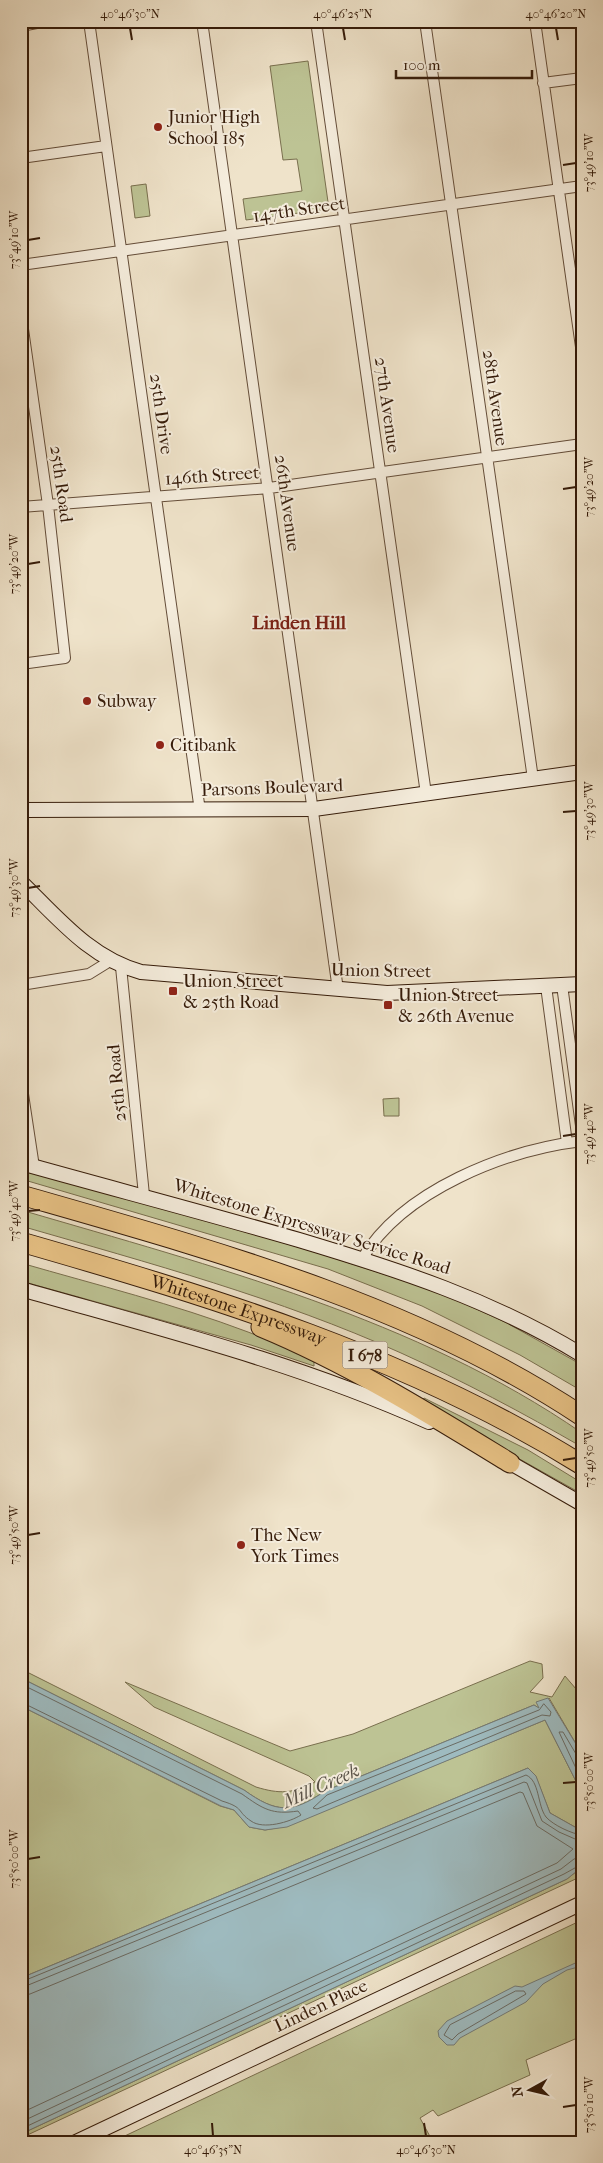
<svg xmlns="http://www.w3.org/2000/svg" width="603" height="2163" font-family="'IM FELL French Canon',serif">
  <style>
    .green { fill: #bdc394; stroke: #796f4e }
    .water { fill: #9ebbc0; stroke: #747b77 }
    .lines { fill: none; stroke-linecap: round; stroke-linejoin: round }
    .shore { stroke: #6a6b64; stroke-width: 1 }
    .street-casing { stroke: #644d39; stroke-width: 12 }
    .secondary-casing { stroke: #351b09; stroke-width: 16 }
    .highway-casing { stroke: #351b09; stroke-width: 21 }
    .street { stroke: #f5eddd; stroke-width: 10 }
    .secondary { stroke: #f5eddd; stroke-width: 14 }
    .highway { stroke: #e8c285; stroke-width: 19 }
    .ticks { fill: none; stroke: #351b09; stroke-width: 2 }
    .poi-dot { fill: #8f2418; stroke: #f5eddd; stroke-width: 2 }
    .labels { text-anchor: middle; dominant-baseline: central; stroke-width: 4; stroke-linejoin: round; paint-order: stroke }
    .shield { fill: #f5eddd; stroke: #6f5a49; stroke-width: 1 }
    .shield-label { font-size: 16px; font-weight: bold; fill: #351b09 }
    .poi-label { font-size: 18px; fill: #351b09; stroke: #f5eddd; text-anchor: start }
    .street-label { font-size: 18px; fill: #351b09; stroke: #f5eddd }
    .neighbourhood-label { font-size: 19px; font-weight: bold; fill: #7a1f14; stroke: #f5eddd }
    .water-label { font-size: 19px; font-style: italic; fill: #5a5349; stroke: #f5eddd }
    .neatline { fill: none; stroke: #351b09; stroke-width: 2 }
    .ticks-label { font-size: 12px; text-anchor: middle; fill: #351b09 }
  </style>
  <rect width="100%" height="100%" fill="#efe3ca"/>
  <filter id="stains"><feTurbulence type="fractalNoise" baseFrequency=".004" numOctaves="4"/><feColorMatrix values="0 0 0 0 .2 0 0 0 0 .09 0 0 0 0 .02 0 0 0 .5 -.17"/></filter>
  <radialGradient id="worn" r=".72"><stop offset=".6" stop-color="#630" stop-opacity="0"/><stop offset="1" stop-color="#630" stop-opacity=".3"/></radialGradient>
  <path class="green" d="M308,61L329,209L246,220L243,199L302,191L297,159L283,160L270,66Z
    M146,184L150,216L135,218L131,186Z
    M399,1098V1116H384L383,1099Z
    M21,1170L147,1203L315,1252L439,1292L505,1322L582,1365V1391L520,1355L422,1306L328,1269L21,1179Z
    M21,1210C212,1266 417,1319 582,1433V1447C523,1413 463,1381 401,1353C279,1298 149,1263 21,1226Z
    M21,1263C97,1285 174,1304 248,1332C271,1341 294,1348 314,1362V1366L251,1345L21,1281Z
    M424,1398L528,1450L582,1483V1494L425,1406L421,1401Z
    M530,1661L542,1664L543,1678L530,1692L552,1697L565,1676L582,1696V1754L549,1698L540,1709L534,1705L325,1791C292,1814 276,1813 244,1790L21,1678V1669L256,1787C279,1794 293,1794 315,1782L309,1776L154,1707L125,1682L290,1751L353,1734Z
    M21,1706L220,1806L234,1810L249,1827L265,1830L287,1826L545,1720L582,1793V1831L550,1813L536,1777L528,1768L21,1978Z
    M582,1867V1876L21,2138V2134L567,1879Z
    M582,1920V2036L526,2060L530,2075L438,2116L433,2110L420,2118L433,2142H112Z"/>
  <path class="water" d="M21,1678L244,1790C276,1813 292,1814 325,1791L534,1705L539,1708L536,1702L548,1698L582,1754V1793L545,1720L287,1827L265,1830L249,1827L234,1810L221,1806L21,1706Z
    M528,1768L536,1776L550,1813L582,1831V1867L567,1879L21,2134V1978Z
    M582,1960V1966L567,1970L543,1984L526,2002L460,2038L454,2045H447L439,2037L438,2031L447,2021L515,1986L522,1987Z"/>
  <g class="lines">
    <path class="shore" d="M21,1684L242,1794C263,1809 272,1815 298,1811L301,1815C290,1822 263,1830 251,1821C236,1811 245,1808 222,1801L21,1702
      M544,1704L551,1712L550,1716L542,1715L317,1809L313,1808L327,1795L539,1710Z
      M582,1756L576,1754L563,1732H559L582,1781
      M21,1982L526,1775C540,1781 537,1805 546,1817C553,1825 572,1834 582,1835
      M21,1988L524,1782L527,1783L542,1821L559,1832L582,1842
      M516,1991H524L526,1994L458,2034L452,2040L444,2035L450,2025Z
      M21,1996L30,1994L520,1792L523,1793L537,1826L573,1849L557,1863L21,2113
      M21,2122L561,1869L574,1859L582,1857
      M21,2129L564,1874L582,1864"/>
    <defs>
      <path id="street" d="M89,21L200,811
        M202,21L338,990
        M316,21L426,794
        M425,21L533,779
        M535,21L582,354
        M21,26L47,21
        M543,83L582,78
        M21,158L106,146
        M21,265L582,186
        M21,315L48,505L65,658L21,664
        M21,507L269,488L582,444
        M121,967L144,1195
        M21,985L89,974L110,961
        M562,985L582,1133
        M546,986L567,1143
        M21,1081L34,1167
        M362,1259C403,1190 506,1150 582,1141"/>
      <path id="secondary" d="M21,810L314,809L582,772
        M21,882C58,918 90,958 141,972L387,993L582,984
        M21,1163C114,1189 206,1213 299,1240C399,1270 492,1300 582,1355
        M21,1289C161,1329 295,1362 429,1422
        M502,1458L582,1504
        M76,2142L582,1903"/>
      <g id="highway">
        <path d="M21,1195C213,1250 413,1304 582,1416"/>
        <path id="s1" d="M21,1242C216,1298 409,1357 582,1465"/>
        <path d="M261,1327C348,1363 430,1414 510,1463"/>
      </g>
    </defs>
    <use href="#street" class="street-casing"/>
    <use href="#secondary" class="secondary-casing"/>
    <use href="#highway" class="highway-casing"/>
    <use href="#street" class="street"/>
    <use href="#secondary" class="secondary"/>
    <use href="#highway" class="highway"/>
  </g>
  <path class="ticks" d="M130,28L132,40M343,28L345,40M556,28L558,40M563,165L576,163M28,240L40,238M563,489L576,487M28,564L40,562M563,812L576,811M28,888L40,886M563,1136L576,1134M28,1211L40,1210M563,1460L576,1458M28,1535L40,1533M563,1783L576,1782M28,1859L40,1857M563,2107L576,2105M212,2123L213,2136M424,2123L426,2136"/>
  <g class="poi-dot">
    <circle cx="158" cy="127" r="5"/>
    <circle cx="87" cy="701" r="5"/>
    <circle cx="160" cy="745" r="5"/>
    <rect x="168" y="986" width="10" height="10" rx="2.5"/>
    <rect x="383" y="1000" width="10" height="10" rx="2.5"/>
    <circle cx="241" cy="1545" r="5"/>
  </g>
  <g class="labels">
    <rect class="shield" x="342.5" y="1341.5" width="45" height="27" rx="4"/>
    <g class="shield-label">
      <text x="365" y="1355">I 678</text>
    </g>
    <g class="poi-label">
      <text x="168" y="117">Junior High<tspan x="168" dy="21">School 185</tspan></text>
      <text x="97" y="701">Subway</text>
      <text x="170" y="745">Citibank</text>
      <text x="183" y="981">Union Street<tspan x="183" dy="21">&amp; 25th Road</tspan></text>
      <text x="398" y="995">Union Street<tspan x="398" dy="21">&amp; 26th Avenue</tspan></text>
      <text x="251" y="1535">The New<tspan x="251" dy="21">York Times</tspan></text>
    </g>
    <g class="street-label">
      <text transform="translate(299 210) rotate(-8)">147th Street</text>
      <text transform="translate(495 398) rotate(82)">28th Avenue</text>
      <text transform="translate(387 405) rotate(82)">27th Avenue</text>
      <text transform="translate(161 414) rotate(82)">25th Drive</text>
      <text transform="translate(212 476) rotate(-4)">146th Street</text>
      <text transform="translate(61 484) rotate(82)">25th Road</text>
      <text transform="translate(287 503) rotate(82)">26th Avenue</text>
      <text transform="translate(272 788) rotate(-2)">Parsons Boulevard</text>
      <text transform="translate(381 971) rotate(1)">Union Street</text>
      <text transform="translate(117 1083) rotate(-95)">25th Road</text>
      <text transform="translate(312 1227) rotate(17)">Whitestone Expressway Service Road</text>
      <text stroke="none"><textPath href="#s1" startOffset="228">Whitestone Expressway</textPath></text>
      <text transform="translate(321 2006) rotate(-25)">Linden Place</text>
    </g>
    <g class="neighbourhood-label">
      <text x="299" y="623">Linden Hill</text>
    </g>
    <g class="water-label">
      <text transform="translate(321 1786) rotate(-24)">Mill Creek</text>
    </g>
  </g>
  <rect width="603" height="2163" fill="none" stroke="#efe3ca" stroke-width="55"/>
  <g transform="translate(530 2090) rotate(262)" stroke="#f5eddd" stroke-width="4" paint-order="stroke">
  <path d="M0-4L9 19L0 12L-9 19Z" fill="#351b09"/>
  <text y="-8" font-size="14" font-weight="bold" text-anchor="middle" fill="#351b09">N</text>
  </g>
  <path d="M396 70v8h136v-8" fill="none" stroke="#351b09" stroke-width="2.5"/>
  <text x="403" y="70" font-size="15" fill="#351b09" stroke="#f5eddd" stroke-width="4" paint-order="stroke">100 m</text>
  <rect x="28" y="28" width="548" height="2108" class="neatline"/>
  <g class="ticks-label">
    <text x="130" y="18">40°46'30"N</text>
    <text x="343" y="18">40°46'25"N</text>
    <text x="556" y="18">40°46'20"N</text>
    <text transform="translate(589 163) rotate(-90)" y="4">73°49'10"W</text>
    <text transform="translate(14 240) rotate(-90)" y="4">73°49'10"W</text>
    <text transform="translate(589 487) rotate(-90)" y="4">73°49'20"W</text>
    <text transform="translate(14 564) rotate(-90)" y="4">73°49'20"W</text>
    <text transform="translate(589 811) rotate(-90)" y="4">73°49'30"W</text>
    <text transform="translate(14 888) rotate(-90)" y="4">73°49'30"W</text>
    <text transform="translate(589 1134) rotate(-90)" y="4">73°49'40"W</text>
    <text transform="translate(14 1211) rotate(-90)" y="4">73°49'40"W</text>
    <text transform="translate(589 1458) rotate(-90)" y="4">73°49'50"W</text>
    <text transform="translate(14 1535) rotate(-90)" y="4">73°49'50"W</text>
    <text transform="translate(589 1782) rotate(-90)" y="4">73°50'00"W</text>
    <text transform="translate(14 1859) rotate(-90)" y="4">73°50'00"W</text>
    <text transform="translate(589 2105) rotate(-90)" y="4">73°50'10"W</text>
    <text x="213" y="2154">40°46'35"N</text>
    <text x="426" y="2154">40°46'30"N</text>
  </g>
  <rect width="100%" height="100%" filter="url(#stains)"/>
  <rect width="100%" height="100%" fill="url(#worn)"/>
</svg>
